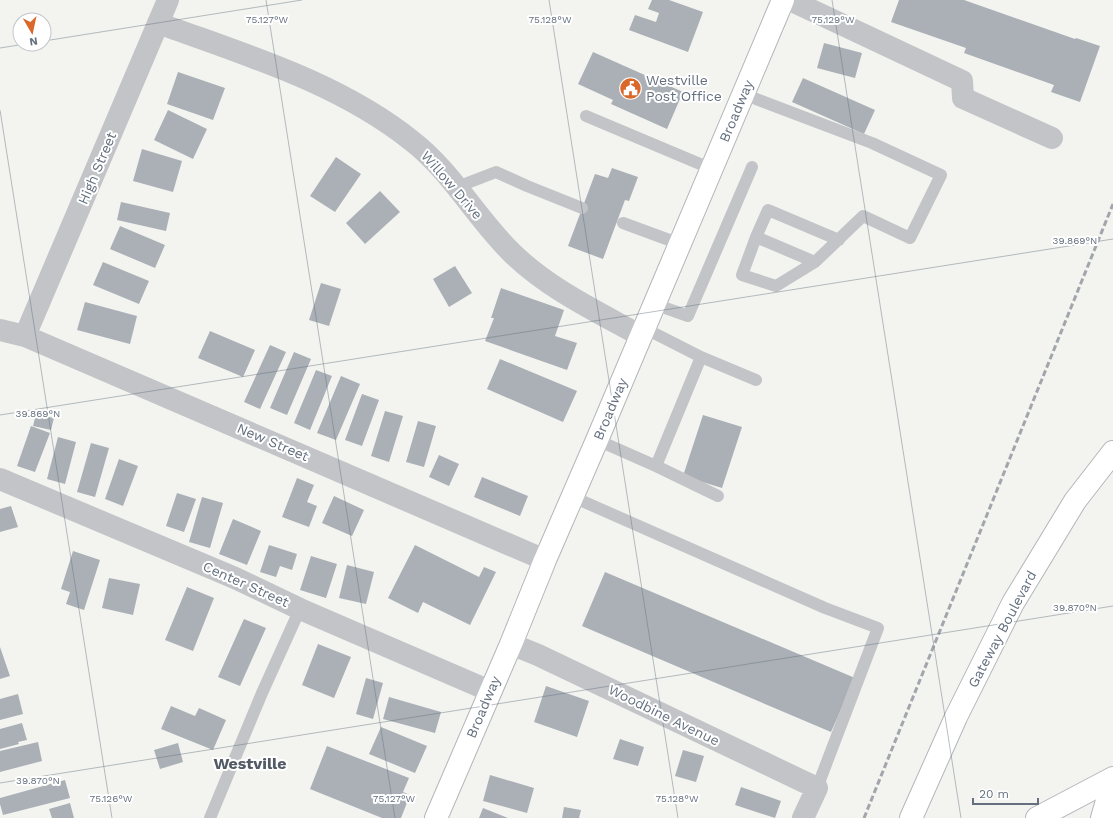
<svg xmlns="http://www.w3.org/2000/svg" width="1113" height="818" font-family="'Work Sans',sans-serif">
  <style>
    .building { fill: #aab0b6 }
    .lines { fill: none; stroke-linecap: round; stroke-linejoin: round }
    .primary-casing { stroke: #b2b6b9; stroke-width: 24 }
    .trunk-casing { stroke: #b4b6b9; stroke-width: 24 }
    .service { stroke: #c2c4c8; stroke-width: 12 }
    .minor { stroke: #c2c4c8; stroke-width: 22 }
    .primary { stroke: #fff; stroke-width: 22 }
    .trunk { stroke: #fff; stroke-width: 22 }
    .rail { stroke: #a2a6ac; stroke-width: 3; stroke-dasharray: 6 3; stroke-linecap: butt }
    .ticks { fill: none; stroke: #64707f; stroke-width: 1; stroke-opacity: 0.45 }
    .labels { text-anchor: middle; dominant-baseline: central; stroke-width: 4; stroke-linejoin: round; paint-order: stroke }
    .poi-label { font-size: 14px; fill: #64707f; stroke: #fff; text-anchor: start }
    .street-label { font-size: 14px; fill: #64707f; stroke: #fff }
    .quarter-label { font-size: 16px; font-weight: bold; fill: #525a65; stroke: #fff }
    .ticks-label { font-size: 10px; text-anchor: middle; fill: #64707f; stroke: #fff; stroke-width: 4; stroke-linejoin: round; paint-order: stroke }
  </style>
  <rect width="100%" height="100%" fill="#f3f4f0"/>
  <path class="building" d="M652,0H669L703,12L688,52L629,30L635,15L656,22L659,13L648,9Z
    M899,0H964L1075,39L1076,38L1100,46L1080,102L1051,92L1054,85L964,53L966,48L891,22Z
    M824,43L862,53L855,78L817,68Z
    M593,52L683,92L667,129L611,104L613,100L578,84Z
    M178,72L225,88L213,120L167,104Z
    M803,78L875,110L864,134L792,102Z
    M168,110L207,129L193,159L154,140Z
    M142,149L182,161L173,192L133,181Z
    M336,157L361,174L335,212L310,196Z
    M612,168L638,177L629,201L625,200L603,259L568,246L595,174L608,178Z
    M380,191L400,212L365,244L346,223Z
    M121,202L170,213L166,231L117,220Z
    M120,226L165,245L155,268L110,249Z
    M103,262L149,281L139,304L93,285Z
    M455,266L472,293L449,307L433,279Z
    M321,283L341,289L329,326L309,320Z
    M501,288L564,310L555,336L577,343L567,370L485,341L494,318H491Z
    M85,302L137,316L130,344L77,330Z
    M210,331L255,350L243,377L198,358Z
    M270,345L286,352L260,409L244,402Z
    M294,352L311,359L287,415L270,408Z
    M500,359L577,391L563,422L487,389Z
    M316,370L332,376L310,430L294,423Z
    M341,376L360,384L336,440L317,433Z
    M362,394L379,400L362,446L345,440Z
    M385,411L403,416L389,462L371,456Z
    M36,414L54,418L51,430L33,426Z
    M703,415L742,427L722,488L683,476Z
    M418,421L436,426L424,467L406,462Z
    M31,426L50,433L35,472L17,466Z
    M58,437L76,442L65,484L47,479Z
    M91,443L109,448L95,497L77,492Z
    M439,455L459,464L449,486L429,477Z
    M119,459L138,466L123,506L105,499Z
    M482,477L528,496L520,516L474,497Z
    M297,478L314,485L307,502L317,506L309,527L282,517Z
    M177,493L196,499L184,532L166,526Z
    M334,496L364,510L352,536L322,523Z
    M202,497L223,503L210,548L189,542Z
    M11,506L18,527L0,532V509Z
    M233,519L261,531L247,565L219,554Z
    M269,545L297,554L292,570L280,566L276,577L260,572Z
    M415,545L479,577L484,567L496,572L470,625L423,602L418,613L388,598Z
    M73,551L100,560L84,610L66,604L70,592L61,589Z
    M311,556L337,564L326,598L300,590Z
    M347,565L374,572L366,604L339,598Z
    M605,572L855,678L831,732L582,626Z
    M109,578L140,584L133,615L102,608Z
    M187,587L214,598L193,651L165,640Z
    M244,619L266,628L240,686L218,677Z
    M318,644L351,657L334,698L302,685Z
    M0,647L10,676L0,679Z
    M366,678L383,683L373,719L356,714Z
    M546,686L589,701L577,737L534,722Z
    M18,694L23,714L0,720V699Z
    M389,697L441,712L435,733L383,719Z
    M171,706L195,716L199,708L226,720L213,750L161,729Z
    M22,723L27,740L18,742L19,744L0,749V729Z
    M381,727L427,746L415,773L369,754Z
    M620,739L644,747L638,766L613,759Z
    M38,742L42,761L0,772V751Z
    M178,743L183,762L160,769L154,750Z
    M327,746L409,778L403,792L410,795L401,818H382L310,789Z
    M683,750L704,756L696,782L675,776Z
    M490,775L534,788L527,813L483,801Z
    M65,780L70,798L3,815L0,804V798Z
    M741,787L781,801L775,818L735,805Z
    M70,803L74,818H52L49,809Z
    M564,807L581,810L579,818H562Z
    M483,808L508,818H479Z"/>
  <g class="lines">
    <defs>
      <path id="primary" d="M436,818L511,644L545,560L597,440L783,0
        M911,818L956,717L1013,603L1075,501L1113,452
        M1102,818L1113,780"/>
      <path id="trunk" d="M1037,818L1113,778"/>
    </defs>
    <use href="#primary" class="primary-casing"/>
    <use href="#trunk" class="trunk-casing"/>
    <path class="service" d="M743,94L872,143L941,175L910,238L863,216L815,262L776,286L742,275L756,237L768,210L839,240
      M586,116L712,169
      M457,187L496,172L527,186L582,208
      M623,223L680,244
      M756,237L815,262
      M654,304L688,316L752,167
      M701,357L756,380
      M597,440L656,466L701,357L644,328
      M656,466L718,496
      M573,497L825,608L878,628L817,788
      M210,818L262,693L300,609"/>
    <path class="minor" d="M790,0L962,81L963,98L1052,138
      M158,23C245,55 338,82 412,141C452,172 476,218 512,253C549,289 596,311 641,336
      M0,330L25,336L545,560
      M25,336L168,0
      M0,479L235,578L300,609L490,691
      M511,644L538,655L817,788L803,818"/>
    <use href="#primary" class="primary"/>
    <use href="#trunk" class="trunk"/>
    <path class="rail" d="M864,818L1113,204"/>
  </g>
  <path class="ticks" d="M266,0L395,818M549,0L678,818M832,0L961,818M44,41L302,0M0,48L25,44M0,110L112,818M0,415L1113,239M0,783L1113,606"/>
  <defs>
    <symbol id="civic-disc" viewBox="-11 -11 22 22"><circle r="9.5" fill="#da682a" stroke="#fff"/><path d="M-.6-6.5H3V-4.5H.6V-3L4-1V1h2V6H-6V1h2V-1L-.6-3ZM-1.2 2.5V6h2.4V2.5Z" fill="#fff"/></symbol>
  </defs>
  <g fill-rule="evenodd">
    <use href="#civic-disc" x="618" y="76" width="25" height="25"/>
  </g>
  <g class="labels">
    <g class="poi-label">
      <text x="646" y="80">Westville<tspan x="646" dy="16">Post Office</tspan></text>
    </g>
    <g class="street-label">
      <text transform="translate(736 111) rotate(-67)">Broadway</text>
      <text transform="translate(97 168) rotate(-67)">High Street</text>
      <text transform="translate(452 185) rotate(49)">Willow Drive</text>
      <text transform="translate(610 409) rotate(-67)">Broadway</text>
      <text transform="translate(273 442) rotate(23)">New Street</text>
      <text transform="translate(246 584) rotate(24)">Center Street</text>
      <text transform="translate(1002 629) rotate(-62)">Gateway Boulevard</text>
      <text transform="translate(483 707) rotate(-67)">Broadway</text>
      <text transform="translate(664 715) rotate(26)">Woodbine Avenue</text>
    </g>
    <g class="quarter-label">
      <text x="250" y="763">Westville</text>
    </g>
  </g>
  <g class="ticks-label">
    <text x="267" y="23">75.127°W</text>
    <text x="550" y="23">75.128°W</text>
    <text x="833" y="23">75.129°W</text>
    <text x="1075" y="244">39.869°N</text>
    <text x="38" y="417">39.869°N</text>
    <text x="1075" y="611">39.870°N</text>
    <text x="38" y="784">39.870°N</text>
    <text x="111" y="802">75.126°W</text>
    <text x="394" y="802">75.127°W</text>
    <text x="677" y="802">75.128°W</text>
  </g>
  <g transform="translate(32 32) rotate(171)"><circle r="19" fill="#ffffff" stroke="#c1c6cc"/>
  <path d="M0-3L7 15L0 10L-7 15Z" fill="#da682a"/>
  <text y="-6" font-size="11" font-weight="bold" text-anchor="middle" fill="#64707f">N</text>
  </g>
  <path d="M973 798v6h65v-6" fill="none" stroke="#64707f" stroke-width="2"/>
  <text x="979" y="798" font-size="12" fill="#64707f" stroke="#ffffff" stroke-width="3" paint-order="stroke">20 m</text>
</svg>
